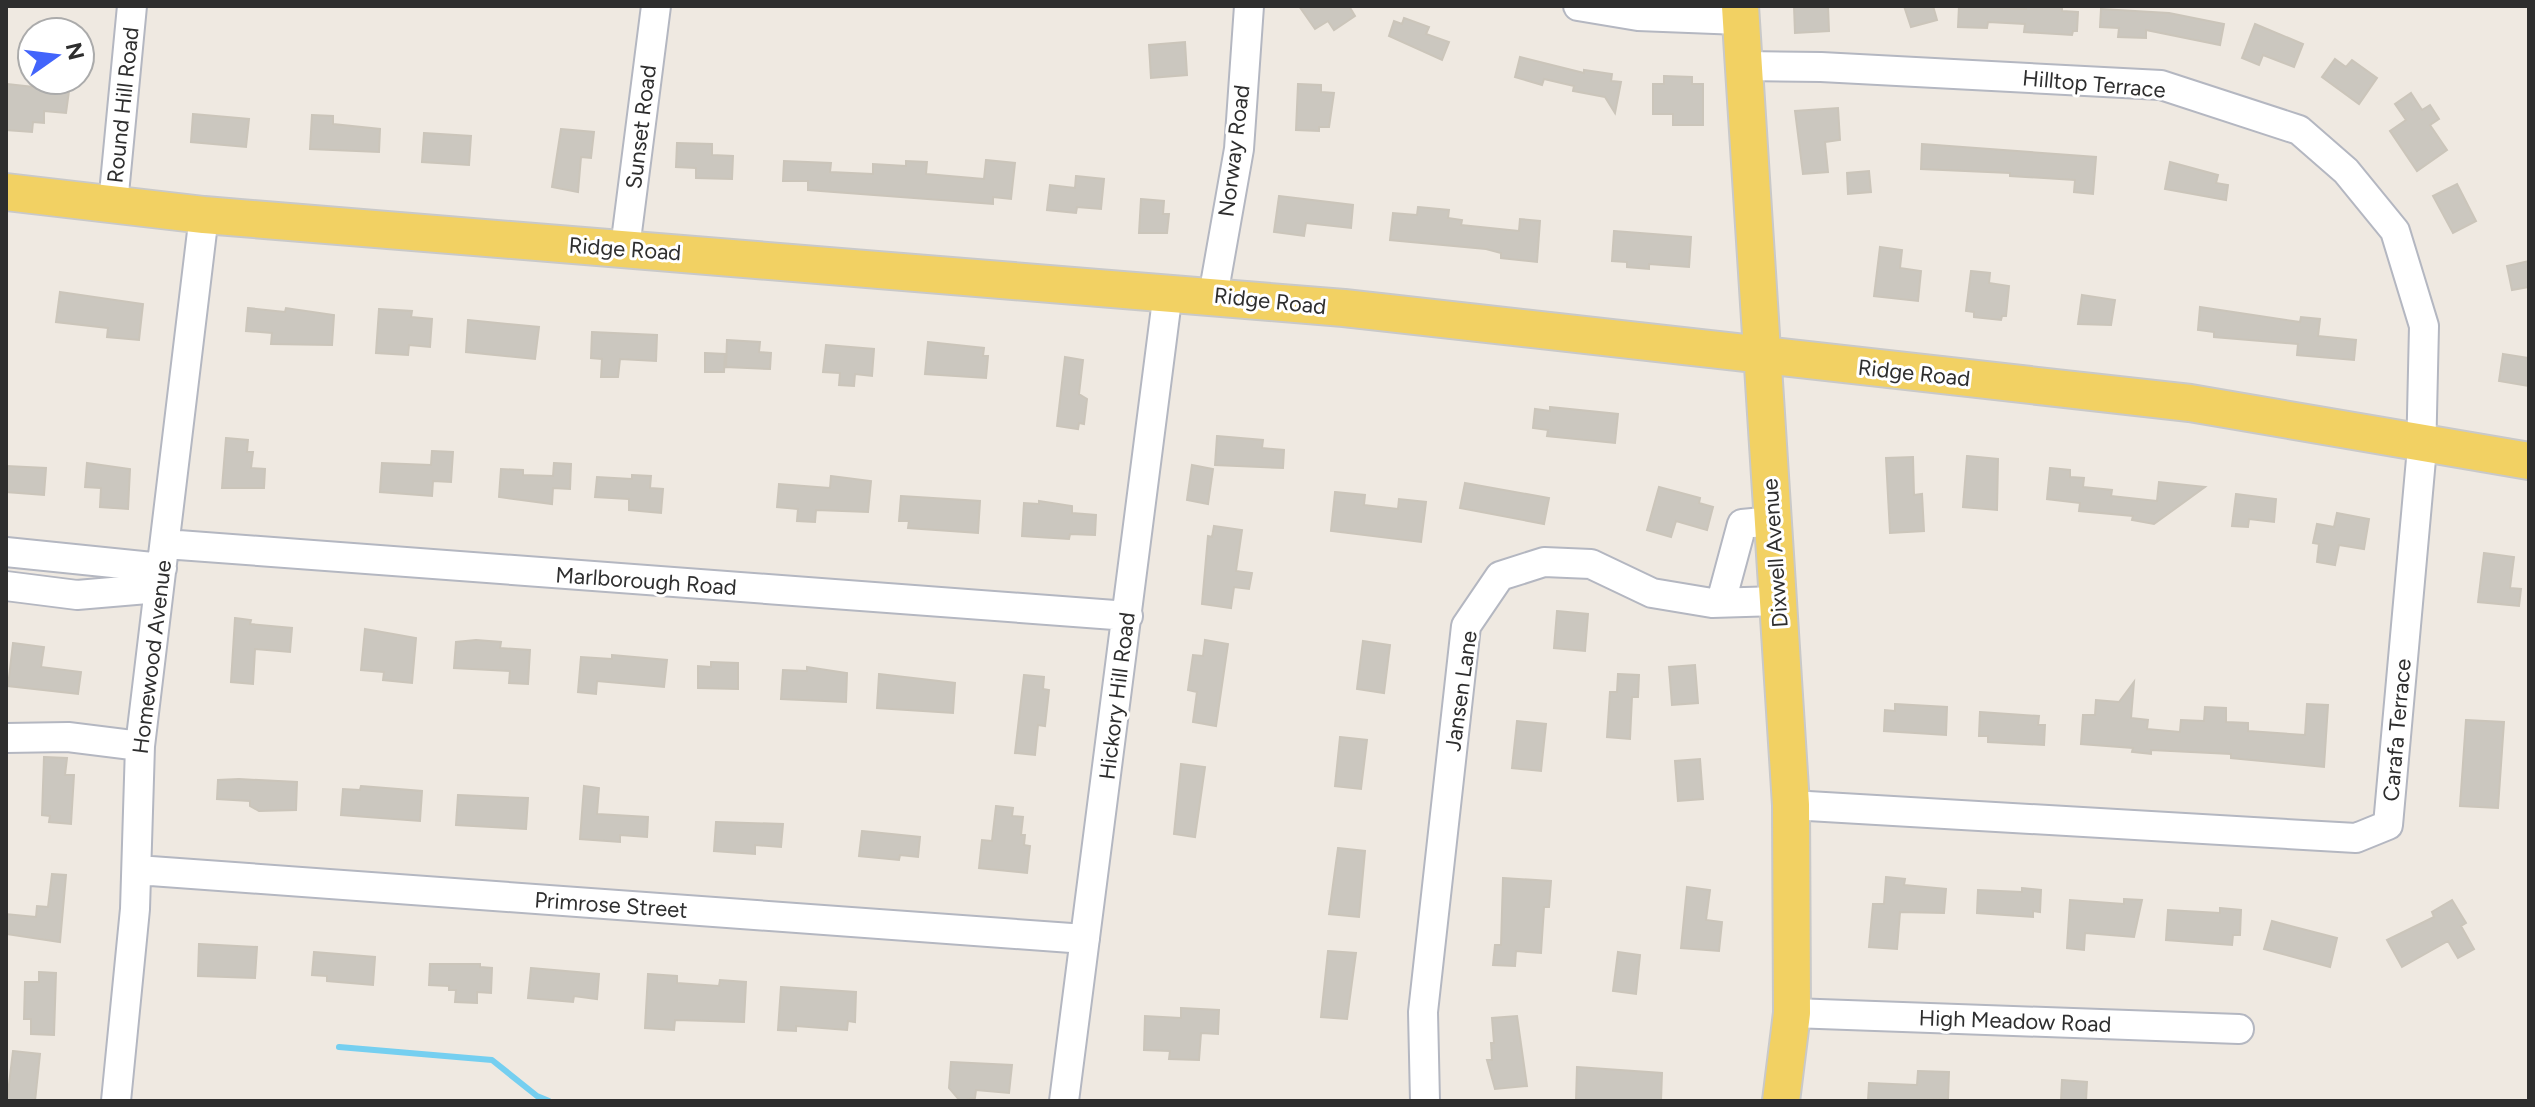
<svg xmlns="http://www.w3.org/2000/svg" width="2535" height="1107" font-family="Figtree,sans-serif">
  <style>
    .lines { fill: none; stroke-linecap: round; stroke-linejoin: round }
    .stream { stroke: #75cff0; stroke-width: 6 }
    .building { fill: #cbc7bf; stroke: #cbc5ba; stroke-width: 2 }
    .minor-casing { stroke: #b4b7c1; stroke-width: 32 }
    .major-casing { stroke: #c9c9c9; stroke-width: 40 }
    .minor { stroke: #fff; stroke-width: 28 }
    .major { stroke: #f2d163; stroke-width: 36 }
    .labels { text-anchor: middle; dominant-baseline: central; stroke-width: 6; stroke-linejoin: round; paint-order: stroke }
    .street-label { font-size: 22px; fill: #2e2e2e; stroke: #fff }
  </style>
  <rect width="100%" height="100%" fill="#efe9e1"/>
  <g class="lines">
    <path class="stream" d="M339,1047L492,1060L537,1096L549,1101"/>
  </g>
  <path class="building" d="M1299,6H1349L1355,16L1334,30L1328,21L1315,29Z
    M1794,6H1828L1829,31L1795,33Z
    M1904,6H1933L1937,20L1911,27Z
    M1959,6L2026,9V6H2062V11L2078,12L2077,31H2073L2072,35L2024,32L2025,24L1988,22L1987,28L1958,27Z
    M2101,9L2169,13L2224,24L2220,45L2146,30V38L2118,37L2119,28L2100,27Z
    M1404,18L1429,27L1426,34L1449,42L1442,60L1389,36L1394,21L1402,24Z
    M2255,24L2303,44L2294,67L2263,55L2259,65L2242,58Z
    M1185,42L1187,75L1151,78L1149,45Z
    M1520,57L1584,73V70L1612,74L1611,81L1621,82L1615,113L1605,97L1573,91L1574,86L1544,79L1542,85L1515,77Z
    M2335,59L2346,67L2352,60L2377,78L2359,104L2322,77Z
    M1664,76L1692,77V84H1703V125H1673V114H1653V84H1664Z
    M7,84L69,91L66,113L44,111V123L33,122L32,132L6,130Z
    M1298,84L1321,85V92L1334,93L1329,127H1319V131L1296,130Z
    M2411,93L2422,110L2430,105L2439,119L2430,125L2447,150L2417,171L2390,131L2406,120L2395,104Z
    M1838,108L1840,140L1825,142L1828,172L1803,174L1795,111Z
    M193,114L249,119L246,147L191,142Z
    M312,115L333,116V124L380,129L379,152L310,149Z
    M561,129L594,132L591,158L581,157L578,192L552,187Z
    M424,133L471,136L469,165L422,162Z
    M677,143L712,144V155L733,156L732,179L696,178V168L676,167Z
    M1922,144L2096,157L2093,194L2074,192L2075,180L2010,176V173L1921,169Z
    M986,160L1015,163L1011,199L993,197V204L808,190V181H783L784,161L831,163L830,172L873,174V164L906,166V161L927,162L926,174L984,179Z
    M2170,162L2218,175L2216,183L2228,185L2226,200L2165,189Z
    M1869,171L1871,192L1848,194L1847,173Z
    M1076,176L1104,179L1101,209L1077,207L1076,213L1047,210L1050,185L1075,188Z
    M2457,184L2476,221L2453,233L2433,196Z
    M1279,196L1353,205L1351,228L1306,223L1304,236L1274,232Z
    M1141,199L1164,201L1163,214H1169L1167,233H1139Z
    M1418,207L1449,210L1448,218L1462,220L1461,225L1519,231L1520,219L1540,221L1537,262L1501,258V253L1486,249L1390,240L1393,213L1417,215Z
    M1614,231L1691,237L1689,267L1649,264V269L1627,267V262L1612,261Z
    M1880,247L1902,250L1900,268L1921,271L1918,301L1874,296Z
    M2529,261V287L2512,290L2507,266Z
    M1971,271L1990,273L1989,283L2009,286L2006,316H2002L2001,320L1974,317V312L1966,311Z
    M60,292L143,304L139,340L107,337L108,328L56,322Z
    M2082,295L2115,300L2111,325L2078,324Z
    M2200,307L2300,322L2301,317L2320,319L2318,336L2356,340L2354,360L2297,355L2298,344L2214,337V332L2198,330Z
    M248,308L285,312L286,308L334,315L332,345L271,344L272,333L246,331Z
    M379,309L412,311L411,317L432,319L430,347L409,345L408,355L376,353Z
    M468,320L539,327L535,359L466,352Z
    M592,332L657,335L656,361L620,359L618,377H601L602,359L591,358Z
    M727,340L760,342L759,352L771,353L770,369L726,367Z
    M928,342L984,348L983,356H988L986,378L925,374Z
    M826,345L874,349L872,376L855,374L854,386L839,385L840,373L823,372Z
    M705,353L725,354L724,372H705Z
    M2503,354L2529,358V386L2499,381Z
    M1065,357L1083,360L1079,394L1087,399L1084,424L1079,423L1078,429L1057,426Z
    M1550,407L1618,414L1615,443L1547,436L1548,430L1533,428L1535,409L1550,411Z
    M1217,436L1263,440L1262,448L1284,450L1283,468L1215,465Z
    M226,438L248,440L247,452H253L251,468L265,469L264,488H222Z
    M432,451L453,452L451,482L433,481L432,496L380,492L382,463L431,465Z
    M1967,456L1998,459L1997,510L1963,507Z
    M1913,457L1914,495L1922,494L1924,531L1890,533L1886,458Z
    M87,463L130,469L128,509L100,507L101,488L85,487Z
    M554,463L571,464L570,489L553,488L552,504L499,497L501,469L523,470V475L553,476Z
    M1192,465L1213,469L1208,504L1187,500Z
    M6,466L46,468L44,495L6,492Z
    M2050,468L2070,470V477L2084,478L2083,487L2112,490L2111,496L2157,501L2159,482L2205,487L2154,524L2132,520L2133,516L2079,511L2080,503L2047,499Z
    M632,475L651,476L650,488L663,489L661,513L629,510V499L595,497L597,477L632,479Z
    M831,476L871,481L868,512L816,510L815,522L797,521L798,509L777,507L779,484L830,488Z
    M1465,483L1549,498L1544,524L1460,508Z
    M1659,487L1700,498L1699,503L1713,507L1707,530L1676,521L1671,537L1647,530Z
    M1335,492L1365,495L1364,505L1398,509L1399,499L1426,502L1421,542L1331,531Z
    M2236,494L2276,499L2274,522L2249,519L2248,527L2232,526Z
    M901,496L980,501L978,533L908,528L909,521H899Z
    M1039,501L1072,506V513L1096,515L1095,535L1070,534L1069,539L1022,536L1024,503L1039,504Z
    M2337,513L2369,519L2364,549L2339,545L2335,565L2317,562L2319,544L2313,543L2317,524L2334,527Z
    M1214,526L1242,530L1236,571L1252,573L1249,589L1234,587L1231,608L1202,604L1208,536L1212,537Z
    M2484,553L2514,557L2510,588L2521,589L2519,606L2478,602Z
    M1557,611L1588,614L1585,651L1554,648Z
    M235,618L251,620L250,624L292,628L290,652L255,649L253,684L231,682Z
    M365,629L416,638L412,683L383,680L384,672L361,670Z
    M476,640L501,642L500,648L530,650L528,684L509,683L510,671L454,668L456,642Z
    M1205,640L1228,644L1216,726L1193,722L1197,692L1188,690L1193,655L1203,656Z
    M1363,641L1390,645L1384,693L1357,689Z
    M13,643L44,647L41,667L81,672L78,694L8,686Z
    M612,655L667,660L664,687L597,681L596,694L578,692L581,657L612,659Z
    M711,662L738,663V689L698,688V666L711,667Z
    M1695,665L1698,703L1672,705L1669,667Z
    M807,667L847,673L846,702L781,699L783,670L807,671Z
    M879,674L955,683L953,713L877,708Z
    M1618,674L1639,675L1638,697H1632L1630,739L1607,737L1610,692H1617Z
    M1024,675L1044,677L1043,689L1049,690L1045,726L1038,725L1035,755L1015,753Z
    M2134,682L2131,718L2148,720L2147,729L2180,732L2181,720L2204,721L2205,707L2226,708V722L2248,723V731L2305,735L2307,704L2328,705L2324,767L2231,758V754L2151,750V754L2132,752L2133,748L2081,744L2083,715H2095L2096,700L2119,702Z
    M1895,704L1947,707L1946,735L1884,731L1885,710L1895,711Z
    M1980,712L2039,716L2038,725H2045L2044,745L1988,742V736H1979Z
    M2466,720L2504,722L2498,808L2460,806Z
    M1517,721L1546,724L1541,771L1512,768Z
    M1340,737L1367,740L1361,789L1335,786Z
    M44,757L67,758L65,775H74L71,824L49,822L50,816L42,815Z
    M1700,759L1703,799L1678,801L1675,761Z
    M1181,764L1205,767L1195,837L1174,834Z
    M239,779L297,782L296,810L259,811L250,806V801L217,799L218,780Z
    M361,786L422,791L420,821L341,815L343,789L360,790Z
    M584,786L599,788L597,814L648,817L647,837L620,835V842L580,839Z
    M458,795L528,798L526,829L456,825Z
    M996,806L1013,808L1012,816L1023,817L1021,835H1025L1024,845L1030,846L1027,873L979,868L982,840L992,841Z
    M716,822L783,824L781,847L755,845V854L714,851Z
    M862,831L920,837L918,857L900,855L899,860L859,856Z
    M1338,848L1365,851L1359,917L1329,914Z
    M52,874L66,875L60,942L6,934V914L36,917L37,906L48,907Z
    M1886,877L1905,879L1904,885L1946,889L1944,913L1900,912L1897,949L1869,947L1873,904H1884Z
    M1503,878L1551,881L1549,907H1544L1541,953L1516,951L1515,966L1493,965L1495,945H1501Z
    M1687,887L1710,890L1706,920L1722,922L1719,951L1681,948Z
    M2022,888L2041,890L2040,912L2033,911V917L1977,913L1978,890L2022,892Z
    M2124,899L2142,900L2134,937L2085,933L2084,950L2067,948L2070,900L2124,904Z
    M2452,900L2466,923L2461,926L2474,949L2458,958L2448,941L2402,967L2387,940L2434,917L2432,912Z
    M2220,908L2241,910L2240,935H2233L2232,945L2166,940L2168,910L2220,913Z
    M2272,921L2337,938L2330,967L2264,949Z
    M199,944L257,947L255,978L198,976Z
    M1328,951L1356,953L1347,1019L1321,1017Z
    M314,952L375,957L373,985L327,981V976L312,975Z
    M1618,952L1640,955L1636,994L1613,991Z
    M430,964H480V967L492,968L491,993L477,992V1003L455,1002L456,990H449V986L429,985Z
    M531,968L599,974L597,999L574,996L573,1002L528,998Z
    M39,972L56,973L54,1035L31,1034V1019H24L25,982H39Z
    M648,974L677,976V983L719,986L720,980L746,982L744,1022L675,1020L674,1030L645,1028Z
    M781,987L856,992L855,1022L848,1021L847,1030L796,1026V1031L778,1030Z
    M1181,1008L1219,1010L1218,1034L1201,1033L1199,1060L1169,1059L1170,1051L1144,1050L1145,1016L1181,1018Z
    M1517,1016L1527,1086L1495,1089L1487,1060H1492L1491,1043H1494L1492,1018Z
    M13,1051L40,1054L35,1101H7Z
    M951,1062L1012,1065L1009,1093L976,1090L975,1098L960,1101L949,1088Z
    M1577,1067L1662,1073L1661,1101H1576Z
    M1918,1071L1949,1072L1948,1099L1868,1101L1869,1083L1917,1085Z
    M2062,1080L2087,1082L2086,1101H2061Z"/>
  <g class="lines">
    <defs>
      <path id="minor" d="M1578,6L1638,16L1740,20
        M1744,66L1821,67L2161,85L2299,130L2346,171L2395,231L2424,326L2421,459L2388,825L2356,838L1791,805
        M113,204L132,6
        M625,248L656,6
        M1213,296L1239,149L1249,6
        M165,544L1128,616
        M6,552L162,568
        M6,586L77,595L159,588
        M1721,602L1742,524L1773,521
        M6,738L68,737L140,746
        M137,870L1085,939
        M1792,1013L2239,1029
        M116,1101L135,909L140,746L204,215
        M1064,1101L1168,292
        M1425,1101L1423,1012L1466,626L1500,576L1544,562L1591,564L1652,593L1712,603L1778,601"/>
      <path id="major" d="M1740,6L1791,805L1792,1013L1781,1101
        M6,192L204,215L1344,308L2190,403L2529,461"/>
    </defs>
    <use href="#minor" class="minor-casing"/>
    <use href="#major" class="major-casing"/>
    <use href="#minor" class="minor"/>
    <use href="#major" class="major"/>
  </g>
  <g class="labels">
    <g class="street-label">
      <text transform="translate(2094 84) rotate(5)">Hilltop Terrace</text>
      <text transform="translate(123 105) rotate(-84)">Round Hill Road</text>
      <text transform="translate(641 127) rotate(-83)">Sunset Road</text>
      <text transform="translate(1234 151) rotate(-83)">Norway Road</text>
      <text transform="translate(625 249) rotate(4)">Ridge Road</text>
      <text transform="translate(1270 301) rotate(6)">Ridge Road</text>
      <text transform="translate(1914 373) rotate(6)">Ridge Road</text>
      <text transform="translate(1775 553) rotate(-94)">Dixwell Avenue</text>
      <text transform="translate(646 581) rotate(4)">Marlborough Road</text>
      <text transform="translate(152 657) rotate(-83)">Homewood Avenue</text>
      <text transform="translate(1461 691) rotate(-82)">Jansen Lane</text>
      <text transform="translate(1117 696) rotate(-83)">Hickory Hill Road</text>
      <text transform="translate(2397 730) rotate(-85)">Carafa Terrace</text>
      <text transform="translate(611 905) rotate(4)">Primrose Street</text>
      <text transform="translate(2015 1021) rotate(2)">High Meadow Road</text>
    </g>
  </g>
  <rect width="2535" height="1107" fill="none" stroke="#2e2e2e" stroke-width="16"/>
  <g transform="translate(56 56) rotate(76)"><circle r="38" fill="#ffffff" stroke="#ababab" stroke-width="2"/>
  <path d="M0-6L14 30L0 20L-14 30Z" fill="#4264fb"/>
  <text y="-12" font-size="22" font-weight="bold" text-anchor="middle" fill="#2e2e2e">N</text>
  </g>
</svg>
